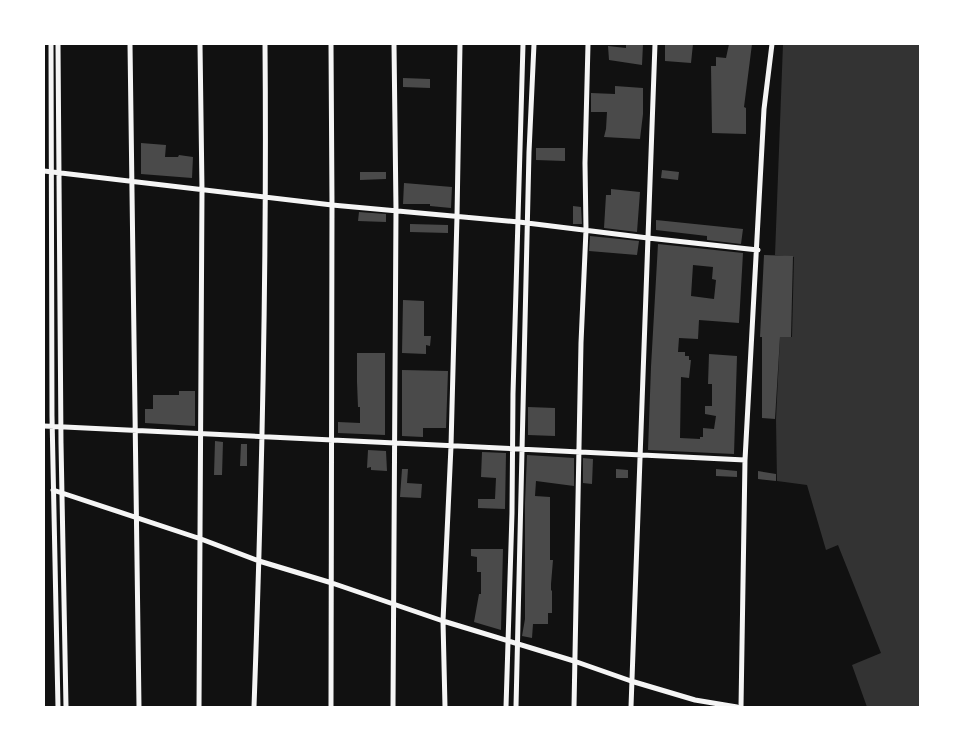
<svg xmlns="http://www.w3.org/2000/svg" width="964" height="751" font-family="'DejaVu Sans',sans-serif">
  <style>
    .water { fill: #333 }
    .building { fill: #4a4a4a; fill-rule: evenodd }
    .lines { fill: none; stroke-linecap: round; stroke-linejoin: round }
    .minor { stroke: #f5f5f5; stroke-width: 5 }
  </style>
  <rect width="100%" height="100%" fill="#111"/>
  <path class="water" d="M783,44H920V707H867L852,665L881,653L838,545L826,550L807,485L777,481L776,419L780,337H792L794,257L775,255Z"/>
  <path class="building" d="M626,44H643L642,65L609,60L608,46L626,48Z
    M665,44H693L691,63L665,61Z
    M729,44H752L744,107L746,108V134L712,133L711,66H716V57L726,58Z
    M403,78L430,79V88L403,87Z
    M615,86L643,88V114L640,139L604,137L606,129L607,112H591V93L615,94Z
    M141,143L166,145L165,157H178L179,155L193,157L192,178L141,174Z
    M536,148H565V161L536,160Z
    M662,170L679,172L678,180L661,178Z
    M360,172H386V179L360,180Z
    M404,183L452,187L451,208L430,206V204H403Z
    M611,189L640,192L637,232L604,228L606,195H611Z
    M573,206L581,207L582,224H573Z
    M359,212L386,214V222L358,221Z
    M656,220L743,229L741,244L707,240V236L656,230Z
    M410,224L448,225V233L410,232Z
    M590,236L639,241L637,255L589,251Z
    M658,244L743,253L739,323L699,320L698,339L679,338L678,352H685V356H689V360H691L689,378L681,377L680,438L700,439V437H703V428L714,429L716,416L705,414V406H712V384H708L709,354L737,356L734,454L648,450L651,367ZM693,265L713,267L712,279L716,280L714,299L691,296Z
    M764,255L793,256L791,337H780L775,419L762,418V337H760Z
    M403,300L424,301V336H431L430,346L426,345V354L402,353Z
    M357,353H385V435L338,433V422L360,423V407H358L357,382Z
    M402,370L448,371L446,428H423V437L402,436Z
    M179,391H195V426L145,423V409H153V395H179Z
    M528,407L555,408V436L528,435Z
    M215,441L223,442L222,475H214Z
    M241,444H247V466H240Z
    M368,450L386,451L387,471L371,470V467L367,468Z
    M482,452L506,453L505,509L478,508V499H495L496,478L481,477Z
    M527,455L574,458V486L536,481L535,496L550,497V560H553L551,584V590L552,591V613H548V624H533L532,638L522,636L525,619V503Z
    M583,458L593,459L592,484L583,483Z
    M402,469H408L407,483L422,484L421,498L400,497Z
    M616,469L628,470V478H616Z
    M716,469L737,471V477L716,476Z
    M758,471L776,474V481L758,479Z
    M471,549H503L501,630L474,622L479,594H481V572H477V557L471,556Z"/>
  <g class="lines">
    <path class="minor" d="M51,44L52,416L58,707
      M58,44L61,443L66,707
      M130,44L139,707
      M331,44L332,205L331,707
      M44,171L332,205L519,222L648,238L758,250
      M44,426L745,460
      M53,490L201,539L259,561L332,583L443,621L574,661L631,681L695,700L737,707
      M199,707L202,190L200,44
      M254,707C262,486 267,265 265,44
      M393,707L396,210L394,44
      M445,707L443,621L451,446L457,216L460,44
      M506,707L512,513L513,394L523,44
      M516,707L529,152L534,44
      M574,707L581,343L586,230L585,163L588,44
      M631,707L655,44
      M741,707L745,460L764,109L772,44"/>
  </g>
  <rect width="964" height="751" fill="none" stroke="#ffffff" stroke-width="90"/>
</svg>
